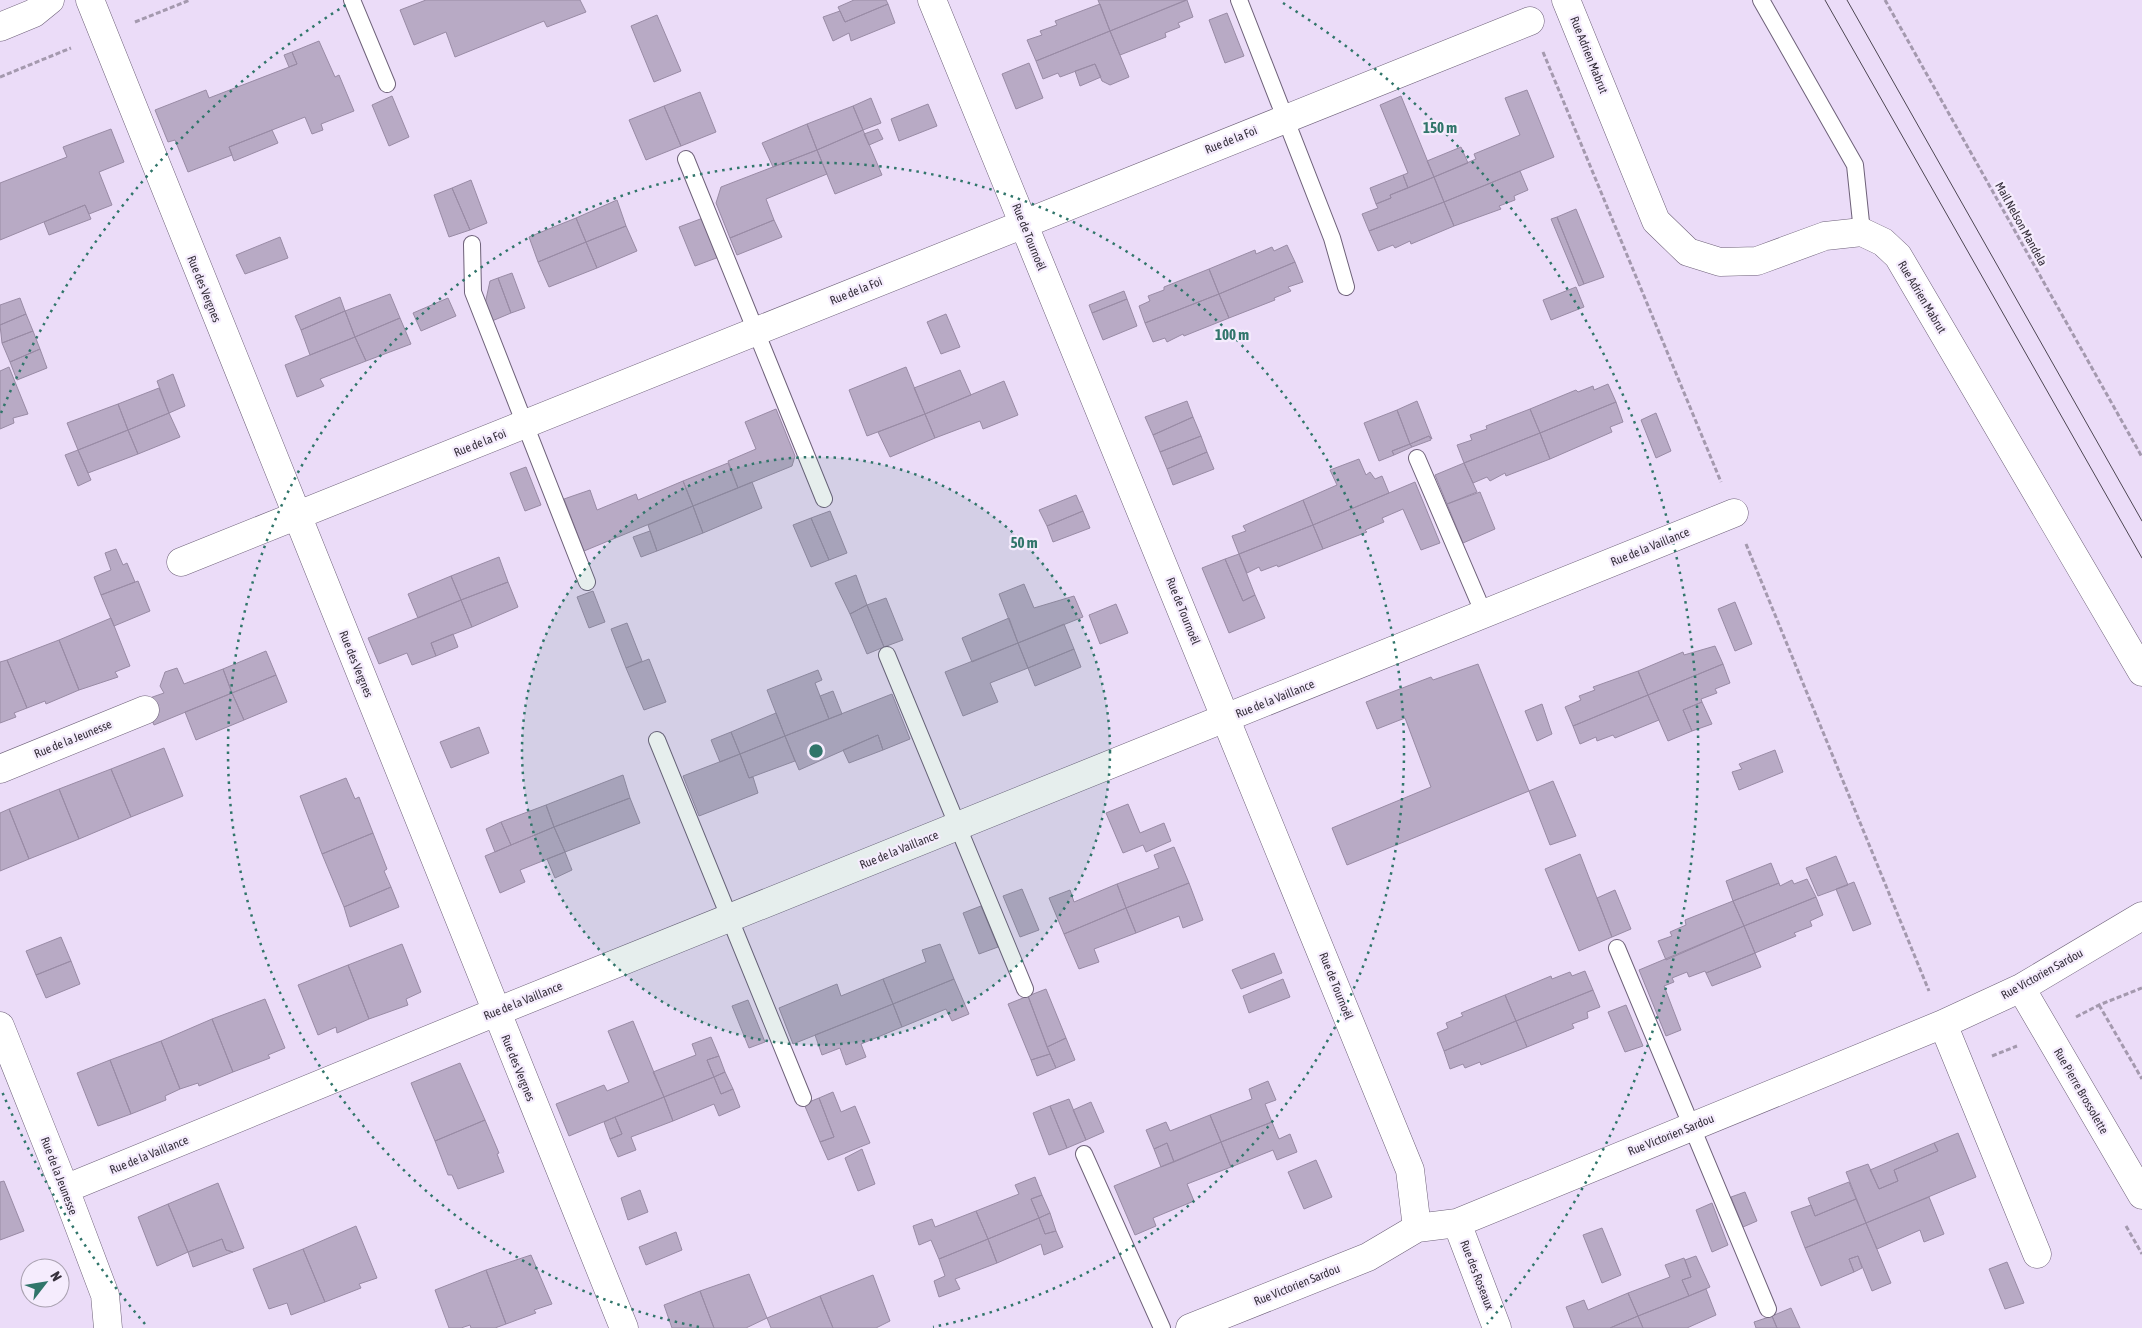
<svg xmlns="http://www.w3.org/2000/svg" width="2142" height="1328" font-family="'Asap Condensed',sans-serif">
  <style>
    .building { fill: #b8aac5; stroke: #998ba5 }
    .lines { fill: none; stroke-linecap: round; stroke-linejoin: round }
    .lane-casing { stroke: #6e6179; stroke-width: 18 }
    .street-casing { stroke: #6e6179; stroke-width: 29 }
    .secondary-casing { stroke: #6e6179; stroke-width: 29 }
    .path { stroke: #a499ae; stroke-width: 3; stroke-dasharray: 5 2.5; stroke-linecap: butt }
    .lane { stroke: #fff; stroke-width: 16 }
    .street { stroke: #fff; stroke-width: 28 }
    .secondary { stroke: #fff; stroke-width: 28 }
    .tram { stroke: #4d4653; stroke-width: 1 }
    .ring { fill: none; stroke: #30756a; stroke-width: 2.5; stroke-dasharray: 2.5 5 }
    .labels { text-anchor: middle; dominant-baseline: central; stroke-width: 4.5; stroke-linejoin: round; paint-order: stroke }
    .street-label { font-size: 12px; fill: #37313c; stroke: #f5ecfd }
    .centre { fill: #30756a; stroke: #f5ecfd; stroke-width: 2.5 }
    .ring-label { font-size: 15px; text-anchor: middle; font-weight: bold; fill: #30756a; stroke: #f5ecfd; stroke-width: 4.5; stroke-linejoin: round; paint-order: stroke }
  </style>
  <rect width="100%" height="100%" fill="#ebdcf8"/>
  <path class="building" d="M426,0H580L586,12L547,27L544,21L455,57L446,32L414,45L400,10Z
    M854,0H886L888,4L845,22L838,7Z
    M1098,0H1186L1110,31Z
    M1187,0L1193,17L1178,23L1180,27L1165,33L1166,37L1120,55L1110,31Z
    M888,4L895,23L851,41L849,33L833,41L823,17L840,11L845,22Z
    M1100,4L1110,31L1036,61L1027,40L1042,35L1040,31L1057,25L1055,21Z
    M1227,13L1244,56L1225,63L1209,20Z
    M657,15L681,71L654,82L631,26Z
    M1110,31L1129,77L1110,85L1102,81L1095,64L1060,77L1058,73L1043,79L1036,61Z
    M319,41L335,77L339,75L354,111L321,124L323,130L312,134L305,117L229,147L232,155L188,172L175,140L168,142L155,110L206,90L209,98L297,64L292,52Z
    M292,52L297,64L289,67L284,55Z
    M1029,63L1043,98L1016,109L1002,74Z
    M1095,64L1101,77L1080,86L1075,71Z
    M1527,90L1554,157L1444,202L1434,177L1476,159L1474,154L1520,135L1505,98Z
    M700,92L716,132L681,146L664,106Z
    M392,96L409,137L389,146L372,105Z
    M1401,96L1434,177L1408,188L1403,175L1408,173L1380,105Z
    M871,98L881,123L863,130L853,106Z
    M928,104L937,126L899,141L891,119Z
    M664,106L681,146L646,160L629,120Z
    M853,106L863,130L817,150L807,124Z
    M807,124L817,150L773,167L762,143Z
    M111,129L124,162L99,172L112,205L89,214L85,205L0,240V183L67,157L63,147Z
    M878,129L883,139L869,145L864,134Z
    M272,130L278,143L234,161L229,147Z
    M863,130L882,175L835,194L817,150Z
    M1461,147L1468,163L1434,177L1427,161Z
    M817,150L827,174L766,199L774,220L730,238L716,203L721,187Z
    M1520,171L1528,190L1514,196L1515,200L1499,206L1501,209L1454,226L1444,202Z
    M1403,175L1408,188L1390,195L1391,198L1376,204L1370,188Z
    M1434,177L1444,202L1369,231L1362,214L1378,208L1376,204L1391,198L1390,195Z
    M471,180L487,223L470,230L452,188Z
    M452,188L470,230L449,237L434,195Z
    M617,200L626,226L586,242L576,218Z
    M1444,202L1454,226L1411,244L1410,241L1395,248L1393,245L1378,251L1369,231Z
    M85,205L91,219L49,235L44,222Z
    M1576,209L1604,277L1584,284L1557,217Z
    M1557,217L1584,284L1579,286L1551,219Z
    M576,218L586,242L538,262L529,237Z
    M703,218L719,257L695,266L679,227Z
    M774,220L782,237L737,255L730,238Z
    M626,226L637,251L597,268L586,242Z
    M280,237L288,258L245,274L236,255Z
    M586,242L597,268L549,287L538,262Z
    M1287,245L1295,262L1219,294L1209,269L1255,250L1256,254L1272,247L1274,251Z
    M1295,262L1303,282L1288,287L1291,291L1274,298L1275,300L1229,318L1219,294Z
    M1209,269L1219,294L1145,323L1139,306L1150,301L1148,296L1164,290V287Z
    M512,273L525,308L511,313L498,278Z
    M498,278L511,313L492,321L485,304L490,281Z
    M1576,287L1584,307L1551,320L1543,300Z
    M1124,291L1127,299L1092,313L1089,305Z
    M390,294L400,318L355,337L345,311Z
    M1219,294L1229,318L1184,336L1183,334L1167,342L1165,338L1153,342L1145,323Z
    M340,297L345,311L301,330L295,316Z
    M20,298L26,314L0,325V305Z
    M448,298L456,316L421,331L413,313Z
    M1127,299L1137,326L1103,340L1092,313Z
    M345,311L355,337L310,355L301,330Z
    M26,314L33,331L2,343L0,325Z
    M946,314L960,347L941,354L927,322Z
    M400,318L411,344L366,361L355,337Z
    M33,331L40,349L10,362L2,343Z
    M355,337L366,361L320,379L324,386L297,397L285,365Z
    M40,349L47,368L17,380L10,362Z
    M9,367L28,414L13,418L14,423L0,429V371Z
    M906,367L925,414L867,436L849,390Z
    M960,370L971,395L925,414L914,388Z
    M173,374L185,406L169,413L157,381Z
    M1004,381L1018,415L983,429L980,421L935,438L925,414Z
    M1608,384L1616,402L1540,433L1530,409L1576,390L1578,392L1593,386L1594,390Z
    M159,388L169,413L128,430L118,404Z
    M1187,401L1193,417L1153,435L1145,417Z
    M1417,401L1432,439L1429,436L1410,444L1397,410Z
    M1616,402L1623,422L1610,427L1612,432L1550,459L1540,433Z
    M118,404L128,430L78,450L67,423Z
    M776,409L795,456L792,466L738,488L728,461L756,449L745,422Z
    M1530,409L1540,433L1464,463L1457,445L1472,440L1470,435L1487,429L1486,426Z
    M1397,410L1410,444L1392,451L1394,455L1379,461L1364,423Z
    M169,413L180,437L138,454L128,430Z
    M1656,413L1671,451L1656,458L1641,420Z
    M925,414L935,438L890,457L878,432Z
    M1193,417L1201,436L1160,452L1153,435Z
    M128,430L138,454L88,473L78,450Z
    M1540,433L1550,459L1506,476L1505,473L1490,481L1487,477L1473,483L1464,463Z
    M1201,436L1207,452L1167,469L1160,452Z
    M1429,436L1431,440L1412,447L1410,444Z
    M1410,444L1412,447L1394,455L1392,451Z
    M78,450L91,480L78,486L65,455Z
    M1207,452L1214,469L1173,485L1167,469Z
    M1359,459L1366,475L1370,472L1375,479L1382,476L1389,493L1313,525L1303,500L1337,485L1330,470Z
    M728,463L738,488L693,506L683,481Z
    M1464,463L1477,492L1447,504L1435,475Z
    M526,467L541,505L525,511L510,473Z
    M683,481L693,506L584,551L564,499L590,490L597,510L636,494L638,500Z
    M752,482L762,508L703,533L693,506Z
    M1415,482L1440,543L1421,550L1403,509L1382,518L1384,522L1365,530L1367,532L1323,549L1313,525Z
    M1480,492L1495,529L1463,543L1447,504Z
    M1076,495L1083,511L1047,526L1039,510Z
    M1303,500L1313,525L1239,554L1232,536L1246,531L1243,526Z
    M693,506L703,533L657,551L648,525Z
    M830,511L847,553L829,560L811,518Z
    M1083,511L1090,528L1053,542L1047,526Z
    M811,518L829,560L811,567L793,525Z
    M1313,525L1323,549L1278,567L1277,565L1261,571L1259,567L1247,573L1239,554Z
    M650,531L657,551L641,557L633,537Z
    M116,549L123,565L127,563L135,582L101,595L94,577L111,570L105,553Z
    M1239,554L1255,595L1243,601L1225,559Z
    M499,557L508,582L461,600L451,576Z
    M1225,559L1243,601L1255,595L1265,618L1229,633L1202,568Z
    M856,575L867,605L850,614L835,583Z
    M451,576L461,600L418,618L408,594Z
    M138,581L150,611L114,626L101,595Z
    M508,582L518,607L472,627L461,600Z
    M1024,584L1034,608L1074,596L1083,617L1018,643L999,594Z
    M593,591L605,622L589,628L577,597Z
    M886,598L903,640L884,647L867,605Z
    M461,600L472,627L431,643L436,656L412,665L407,653L379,664L368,638Z
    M1735,602L1752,644L1735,651L1718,609Z
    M1116,604L1128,633L1100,644L1089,615Z
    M867,605L884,647L867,654L850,614Z
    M111,618L130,666L115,672L118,677L79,690L59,640Z
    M1009,618L1018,643L972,662L962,638Z
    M627,623L642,661L626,668L611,629Z
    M1064,624L1074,649L1028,668L1018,643Z
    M453,634L458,647L436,656L431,643Z
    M59,640L79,690L46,704L45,701L27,708L7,660Z
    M1018,643L1028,668L990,683L998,702L963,716L945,672Z
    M1715,646L1723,664L1648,695L1638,671L1683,652L1684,655Z
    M1074,649L1081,667L1035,686L1028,668Z
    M266,651L276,675L232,693L223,669Z
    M649,659L666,702L644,710L626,668Z
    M7,660L27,708L14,713L16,717L0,723V662Z
    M1478,664L1529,791L1347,865L1332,828L1431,787L1405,718L1377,729L1366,702L1431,677L1433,680Z
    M1723,664L1730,683L1715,689L1717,693L1701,699L1702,702L1683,710L1692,731L1668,741L1648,695Z
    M177,668L184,684L223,669L232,693L154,725L144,700L164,693L160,686L165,672Z
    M818,670L822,680L815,683L829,719L785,736L767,690Z
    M1638,671L1648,695L1573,726L1565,707L1581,700L1579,696L1595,690L1593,687Z
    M276,675L287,702L244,720L232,693Z
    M833,691L842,714L829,719L820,696Z
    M232,693L244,720L196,740L185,712Z
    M892,694L910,739L883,750L878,735L799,770L785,736Z
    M1648,695L1659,720L1615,738L1613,735L1597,741L1596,737L1580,744L1573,726Z
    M1702,702L1712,724L1692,731L1683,710Z
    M1542,704L1552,734L1537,741L1525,711Z
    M776,713L785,736L740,754L731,732Z
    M479,727L489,753L451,768L440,742Z
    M731,732L740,754L720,762L711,740Z
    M878,735L883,750L849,763L843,750Z
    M785,736L795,761L749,778L740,754Z
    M164,748L183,796L131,817L111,769Z
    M1775,750L1783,772L1739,790L1732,772L1742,769L1739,764Z
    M740,754L749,778L753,777L758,793L699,816L683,776Z
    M111,769L131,817L79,839L59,789Z
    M623,775L630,798L554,827L546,805Z
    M346,778L355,799L359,797L373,833L322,854L300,796Z
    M1553,781L1576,836L1550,845L1529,791Z
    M59,789L79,839L29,859L9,809Z
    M630,798L640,823L565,852L554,827Z
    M1128,804L1140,833L1164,823L1171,841L1146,852L1143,845L1123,853L1106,813Z
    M546,805L554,827L511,845L501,822Z
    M9,809L29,859L0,871V813Z
    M501,822L511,845L495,852L486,829Z
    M554,827L565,852L520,870L525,882L500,893L485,856Z
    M373,833L387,869L384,871L391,887L344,907L322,854Z
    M1174,847L1189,883L1126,908L1117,884L1159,868L1154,855Z
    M565,852L572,870L555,878L547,859Z
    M1580,854L1612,937L1579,951L1545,869Z
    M1836,856L1848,885L1818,896L1806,868Z
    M1771,863L1779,883L1733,901L1726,881Z
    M1807,879L1816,897L1744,926L1733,901L1779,883L1780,886L1792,880L1794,884Z
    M1854,882L1871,924L1853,931L1836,889Z
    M1189,883L1203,920L1183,928L1179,916L1136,933L1126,908Z
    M1117,884L1126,908L1064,934L1049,898L1070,890L1074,902Z
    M391,887L399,907L350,927L344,907Z
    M1022,889L1039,930L1020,937L1003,896Z
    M1615,890L1631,929L1612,937L1597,898Z
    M1816,897L1823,915L1810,921L1812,926L1794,933L1796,936L1755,953L1744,926Z
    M1733,901L1744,926L1666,960L1658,941L1672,936L1670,932L1686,925L1685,920Z
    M981,906L998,947L979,954L963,913Z
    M1126,908L1136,933L1094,949L1099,962L1079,969L1064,934Z
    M1744,926L1755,953L1706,973L1705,971L1689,977L1687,972L1672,978L1674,982L1664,986L1681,1030L1666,1036L1639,970Z
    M61,937L71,961L36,975L26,951Z
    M402,944L421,992L406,999L408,1005L369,1019L348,965Z
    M940,944L954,979L893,1004L883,979L926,962L922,950Z
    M1274,953L1282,973L1241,989L1232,970Z
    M1755,953L1761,967L1712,986L1706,973Z
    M71,961L80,984L46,998L36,975Z
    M348,965L369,1019L337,1033L336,1027L318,1035L298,985Z
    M1585,971L1593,990L1516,1021L1505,995L1551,976L1552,979L1570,972L1572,976Z
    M883,979L893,1004L793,1044L779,1008L837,984L841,996Z
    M954,979L969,1014L952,1021L946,1009L902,1027L893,1004Z
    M1283,979L1290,997L1249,1013L1243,996Z
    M1046,989L1066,1038L1047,1047L1028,996Z
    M1593,990L1600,1007L1587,1012L1588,1018L1572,1024L1574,1028L1527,1047L1516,1021Z
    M1505,995L1516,1021L1444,1051L1437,1033L1448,1028L1446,1023L1463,1016L1461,1013Z
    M1028,996L1050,1054L1031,1060L1008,1004Z
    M265,999L285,1048L268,1055L270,1058L233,1072L212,1019Z
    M748,1000L765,1042L749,1048L732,1006Z
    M893,1004L902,1027L861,1044L866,1057L846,1065L840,1048L822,1055L815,1035Z
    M1626,1005L1643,1046L1625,1052L1608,1012Z
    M212,1019L233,1072L199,1086L198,1083L180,1089L161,1041Z
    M633,1021L664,1097L569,1136L556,1104L604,1085L607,1091L629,1082L608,1031Z
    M1516,1021L1527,1047L1481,1065L1480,1062L1465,1068L1463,1064L1450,1069L1444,1051Z
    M711,1037L719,1056L707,1060L714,1077L664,1097L653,1072L696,1055L692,1044Z
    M1066,1038L1075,1060L1056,1068L1047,1047Z
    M161,1041L180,1089L165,1096L166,1100L131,1114L110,1060Z
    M1050,1054L1056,1068L1037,1076L1031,1060Z
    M719,1056L725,1072L714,1077L707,1060Z
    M110,1060L131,1114L98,1126L77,1073Z
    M460,1063L485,1120L435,1141L411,1083Z
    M725,1072L733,1089L721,1094L714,1077Z
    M714,1077L721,1094L733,1089L740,1107L719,1116L714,1104L673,1121L664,1097Z
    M1268,1081L1276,1100L1265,1104L1272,1122L1221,1142L1210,1115L1252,1099L1249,1089Z
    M833,1092L841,1112L855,1106L870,1143L828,1160L820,1142L834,1137L819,1098Z
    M664,1097L673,1121L631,1137L636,1150L618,1157L610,1139L622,1134L615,1117Z
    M819,1098L834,1137L820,1142L804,1104Z
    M1069,1099L1086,1140L1067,1148L1050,1106Z
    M1091,1102L1104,1132L1086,1140L1073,1110Z
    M1050,1106L1067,1148L1049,1155L1033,1113Z
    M1210,1115L1221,1142L1174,1162L1167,1143L1154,1149L1146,1130L1166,1122L1170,1131Z
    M615,1117L622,1134L610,1139L604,1122Z
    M485,1120L499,1153L497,1154L504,1172L458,1189L452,1175H448L435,1141Z
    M1272,1122L1279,1139L1290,1134L1297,1152L1277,1160L1273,1150L1231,1167L1221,1142Z
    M1958,1133L1976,1177L1866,1223L1846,1172L1868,1164L1879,1189L1898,1181L1894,1170L1938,1151L1934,1143Z
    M1221,1142L1231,1167L1187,1184L1194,1201L1153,1218L1156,1226L1135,1235L1114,1186Z
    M1167,1143L1174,1162L1161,1167L1154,1149Z
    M1934,1143L1938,1151L1894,1170L1898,1181L1879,1189L1870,1170Z
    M862,1149L875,1184L858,1191L845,1158Z
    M1316,1160L1332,1197L1304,1209L1288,1172Z
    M1035,1177L1042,1195L1031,1199L1039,1218L988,1239L976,1211L1019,1194L1015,1185Z
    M4,1181L24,1231L0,1240V1182Z
    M1849,1182L1856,1199L1815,1216L1808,1198Z
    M218,1183L244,1248L233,1252L226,1250L222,1239L188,1252L168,1204Z
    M640,1190L648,1212L628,1220L621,1198Z
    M1745,1192L1757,1221L1743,1227L1731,1197Z
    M1042,1195L1050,1213L1039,1218L1031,1199Z
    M1929,1197L1944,1234L1924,1242L1920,1230L1877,1249L1866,1223Z
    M1856,1199L1866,1223L1805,1248L1791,1212L1811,1205L1815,1216Z
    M1712,1203L1728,1245L1712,1252L1696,1210Z
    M168,1204L188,1252L157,1266L138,1217Z
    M976,1211L988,1239L939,1259L931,1240L919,1245L913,1226L932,1219L935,1227Z
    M1050,1213L1056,1231L1045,1234L1039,1218Z
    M1039,1218L1045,1234L1056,1231L1063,1247L1044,1255L1041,1244L997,1263L988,1239Z
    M1866,1223L1891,1283L1872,1291L1858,1256L1849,1259L1854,1272L1821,1286L1805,1248Z
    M356,1226L377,1278L359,1284L361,1288L325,1302L303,1249Z
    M1602,1228L1621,1275L1602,1283L1583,1235Z
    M676,1232L682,1250L646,1265L639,1247Z
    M222,1239L226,1250L233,1252L193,1267L188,1252Z
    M988,1239L997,1263L955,1279L960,1289L939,1297L934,1281L945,1276L939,1259Z
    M303,1249L325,1302L291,1315L287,1303L269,1309L253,1269Z
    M531,1255L552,1304L534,1310L536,1313L506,1324L486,1270Z
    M1696,1256L1710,1287L1689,1296L1682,1280L1691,1277L1685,1260Z
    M1858,1256L1862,1268L1854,1272L1849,1259Z
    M1684,1258L1691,1277L1682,1280L1689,1296L1638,1316L1628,1293L1670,1277L1665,1265Z
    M2007,1262L2024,1303L2005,1309L1989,1269Z
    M486,1270L506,1324L495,1328H471L470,1325L461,1328H449L435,1290Z
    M749,1274L767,1318L746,1328H714L700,1291Z
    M873,1275L890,1321L876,1328H833L820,1296Z
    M1706,1289L1716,1315L1687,1328H1643L1638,1316Z
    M700,1291L714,1328H672L664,1305Z
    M1628,1293L1638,1316L1610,1328H1574L1566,1307L1584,1300L1588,1310Z
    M820,1296L833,1328H771L767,1318Z
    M1791,1308L1800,1328H1777L1772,1316Z
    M1638,1316L1643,1328H1610Z
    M1772,1316L1777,1328H1756L1754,1322Z"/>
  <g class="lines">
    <defs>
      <path id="lane" d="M352,0L387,84
        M1239,0L1332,238L1346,287
        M1761,0L1855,165L1862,232
        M686,159L824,499
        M472,244L473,292L587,582
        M1417,458L1484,614
        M887,655L1025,989
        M657,740L803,1098
        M1617,948L1768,1309
        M1084,1154L1162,1328"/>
      <path id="street" d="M90,0L624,1328
        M932,0L1410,1170L1417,1228
        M181,562L1530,21
        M0,769L145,710
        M2021,988L2142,1195
        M1943,1024L2037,1254
        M0,1026L65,1189L105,1295L108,1328
        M65,1189L496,1012L1734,513
        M1457,1223L1497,1328
        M1190,1328L1368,1257L1417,1228L1457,1223L1943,1024L2021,988L2142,916"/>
      <path id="secondary" d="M1566,0L1656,221L1688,252L1720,262L1757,261L1825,236L1862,232L1883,242L1898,256L2142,672
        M0,27L34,13L50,0"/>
    </defs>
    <use href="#lane" class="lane-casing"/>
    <use href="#street" class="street-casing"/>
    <use href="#secondary" class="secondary-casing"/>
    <path class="path" d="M1885,0L2142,457
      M135,22L190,0
      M1543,52L1721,482
      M0,77L71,48
      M1746,544L1929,991
      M2099,1005L2142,1079
      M2076,1017L2099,1005L2142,988
      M1992,1056L2017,1046
      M2126,1226L2142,1254"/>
    <use href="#lane" class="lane"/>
    <use href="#street" class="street"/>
    <use href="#secondary" class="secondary"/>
    <path class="tram" d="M1825,0L2142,558
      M1847,0L2142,521"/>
  </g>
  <circle cx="816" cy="751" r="294" fill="#30756a" fill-opacity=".12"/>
  <g class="ring">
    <circle cx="816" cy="751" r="294"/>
    <path d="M699 1327A588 588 0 1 1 933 1327"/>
    <path d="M145 1324A882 882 0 0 1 1 1089M1 413A882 882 0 0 1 349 3M1283 3A882 882 0 0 1 1487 1324"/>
  </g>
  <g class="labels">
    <g class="street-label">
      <text transform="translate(1589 55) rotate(68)">Rue Adrien Mabrut</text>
      <text transform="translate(1231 140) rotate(-22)">Rue de la Foi</text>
      <text transform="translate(2021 224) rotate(61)">Mail Nelson Mandela</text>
      <text transform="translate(1029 237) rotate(68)">Rue de Tournoël</text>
      <text transform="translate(204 289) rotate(68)">Rue des Vergnes</text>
      <text transform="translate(856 291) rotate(-22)">Rue de la Foi</text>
      <text transform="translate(1922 297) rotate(59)">Rue Adrien Mabrut</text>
      <text transform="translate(480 443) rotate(-22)">Rue de la Foi</text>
      <text transform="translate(1650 547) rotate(-22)">Rue de la Vaillance</text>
      <text transform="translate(1183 611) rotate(68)">Rue de Tournoël</text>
      <text transform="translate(356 664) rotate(68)">Rue des Vergnes</text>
      <text transform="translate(1275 699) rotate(-22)">Rue de la Vaillance</text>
      <text transform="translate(73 739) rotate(-22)">Rue de la Jeunesse</text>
      <text transform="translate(899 850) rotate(-22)">Rue de la Vaillance</text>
      <text transform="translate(2042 974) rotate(-29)">Rue Victorien Sardou</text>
      <text transform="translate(1336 986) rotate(68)">Rue de Tournoël</text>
      <text transform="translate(523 1001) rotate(-22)">Rue de la Vaillance</text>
      <text transform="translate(518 1068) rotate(68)">Rue des Vergnes</text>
      <text transform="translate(2081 1091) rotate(60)">Rue Pierre Brossolette</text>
      <text transform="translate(1671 1135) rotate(-22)">Rue Victorien Sardou</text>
      <text transform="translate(149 1155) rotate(-22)">Rue de la Vaillance</text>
      <text transform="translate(59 1176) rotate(69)">Rue de la Jeunesse</text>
      <text transform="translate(1477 1275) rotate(69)">Rue des Roseaux</text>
      <text transform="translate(1297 1285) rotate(-22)">Rue Victorien Sardou</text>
    </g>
  </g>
  <circle cx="816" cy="751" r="8" class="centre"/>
  <g class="ring-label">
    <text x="1440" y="133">150 m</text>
    <text x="1232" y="340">100 m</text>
    <text x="1024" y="548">50 m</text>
  </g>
  <g transform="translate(45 1283) rotate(59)"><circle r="24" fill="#f5ecfd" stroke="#a9a1b0"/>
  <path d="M0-4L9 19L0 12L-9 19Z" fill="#30756a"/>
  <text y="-8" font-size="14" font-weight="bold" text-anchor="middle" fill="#37313c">N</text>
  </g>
</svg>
